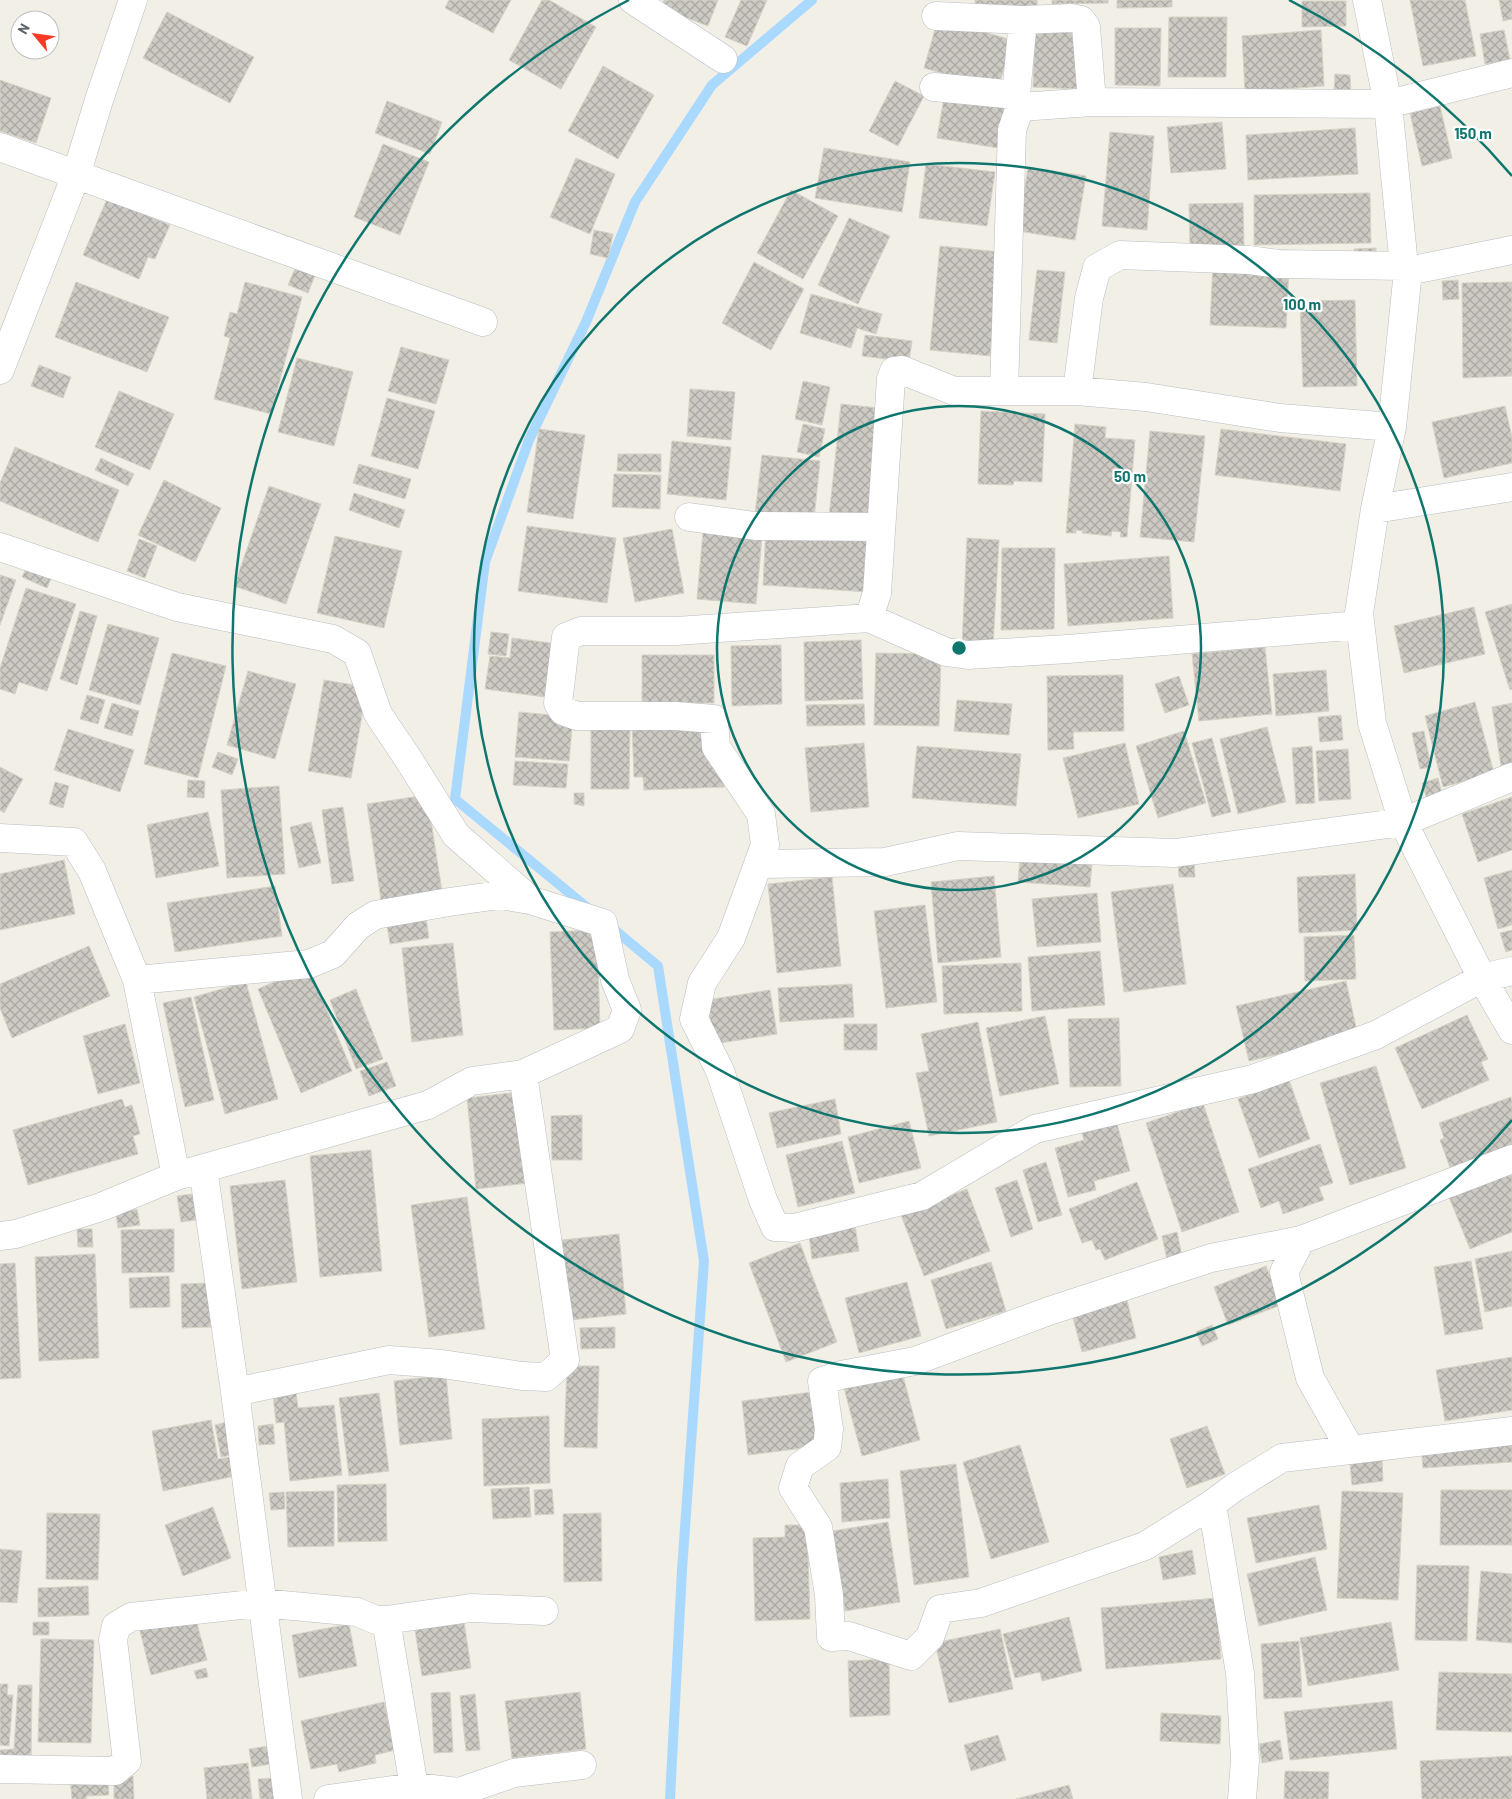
<svg xmlns="http://www.w3.org/2000/svg" width="1512" height="1799" font-family="Barlow,sans-serif">
  <style>
    .lines { fill: none; stroke-linecap: round; stroke-linejoin: round }
    .stream { stroke: #aad9ff; stroke-width: 10 }
    .building { fill: url(#building-cross-hatch); stroke: #d7d2c4 }
    .minor-casing { stroke: #b9bdc1; stroke-width: 29 }
    .minor { stroke: #fff; stroke-width: 28 }
    .ring { fill: none; stroke: #0f766e; stroke-width: 2.5 }
    .centre { fill: #0f766e; stroke: #fff; stroke-width: 2.5 }
    .ring-label { font-size: 15px; text-anchor: middle; font-weight: bold; fill: #0f766e; stroke: #fff; stroke-width: 4.5; stroke-linejoin: round; paint-order: stroke }
  </style>
  <defs>
    <pattern id="building-cross-hatch" width="8" height="8" patternUnits="userSpaceOnUse" patternTransform="scale(1.25)"><rect width="8" height="8" fill="#cdcac4"/><path d="M0 0l8 8M0 8l8-8" fill="none" stroke="#aaa8a3"/></pattern>
  </defs>
  <rect width="100%" height="100%" fill="#f2efe7"/>
  <g class="lines">
    <path class="stream" d="M589,909L455,799L485,562L529,440L586,322L635,202L712,85L812,0
      M610,926L658,966L704,1261L682,1570L670,1799"/>
  </g>
  <path class="building" d="M449,0H511L493,33L445,8Z
    M542,0H549L596,27L561,89L509,60Z
    M664,0H718L708,26L661,8Z
    M741,0H767L747,46L725,37Z
    M975,0H1037V7L975,5Z
    M1052,0H1108V3L1052,4Z
    M1117,0H1172V7L1117,8Z
    M1410,0H1465L1476,56L1423,66Z
    M1499,0H1512V19L1503,21Z
    M1302,1H1346V26L1302,27Z
    M167,12L254,57L230,103L143,58Z
    M1169,17H1227L1226,77H1168Z
    M938,19L1012,40L998,89L924,68Z
    M1035,24L1080,25L1078,89L1033,87Z
    M1115,28H1161L1160,86L1115,85Z
    M1321,30L1324,86L1245,92L1242,36Z
    M1504,30L1510,60L1485,64L1480,34Z
    M603,66L654,95L618,159L568,131Z
    M1335,74L1350,75L1351,94L1334,93Z
    M0,80L51,98L36,143L0,131Z
    M895,81L924,96L898,146L869,131Z
    M945,92L1006,101L998,148L937,138Z
    M387,101L442,122L430,154L375,133Z
    M1440,106L1452,158L1422,166L1410,113Z
    M1222,122L1226,169L1171,173L1167,127Z
    M1355,128L1358,174L1248,180L1246,135Z
    M1110,132L1154,136L1147,230L1102,226Z
    M383,144L429,162L400,235L354,217Z
    M824,148L910,162L902,212L815,198Z
    M576,158L615,174L590,234L550,217Z
    M926,164L995,172L987,226L919,218Z
    M1028,167L1086,176L1075,240L1018,231Z
    M791,190L838,216L803,279L757,253Z
    M1370,193L1371,243L1254,245V195Z
    M107,199L170,225L155,259L148,257L139,279L83,255Z
    M1243,203L1244,246H1190L1189,204Z
    M849,218L890,236L858,304L818,285Z
    M594,230L613,234L608,258L590,254Z
    M940,246L1000,252L990,356L930,350Z
    M1376,248V259L1354,260V249Z
    M754,262L804,289L771,350L722,323Z
    M1213,263L1289,267L1286,328L1210,325Z
    M297,264L316,273L308,293L288,285Z
    M1037,270L1065,272L1057,343L1029,340Z
    M1458,280L1459,299L1443,300L1442,281Z
    M76,282L169,317L147,372L55,337Z
    M245,282L302,297L271,414L214,399L230,338L224,336L230,312L237,314Z
    M1512,282V376L1463,378L1462,283Z
    M811,294L882,314L876,334L857,328L851,348L800,333Z
    M1355,300L1357,386L1303,387L1300,301Z
    M865,335L912,341L909,362L862,356Z
    M401,347L449,360L436,404L388,391Z
    M297,358L353,372L334,446L278,432Z
    M39,365L71,377L63,398L31,386Z
    M803,381L830,387L822,425L795,419Z
    M690,389L735,392L731,440L687,436Z
    M119,391L174,414L150,470L95,447Z
    M387,398L435,411L418,469L371,456Z
    M841,404L888,409L876,522L829,517Z
    M1505,406L1512,437V463L1444,478L1432,422Z
    M981,411L1045,414L1042,482L1014,481L1013,485L978,484Z
    M803,424L825,429L819,457L797,452Z
    M1075,424L1106,427L1105,438L1135,440L1127,537H1120L1121,532L1112,531L1111,536L1082,533L1083,531L1076,530V533H1066Z
    M539,429L585,435L573,519L527,512Z
    M1221,429L1346,444L1340,491L1215,475Z
    M1150,431L1205,436L1194,542L1140,537Z
    M672,441L731,447L726,500L667,494Z
    M15,447L119,490L98,542L0,501V483Z
    M618,454H661V472L617,471Z
    M762,455L820,461L814,520L755,514Z
    M101,458L134,474L128,486L95,470Z
    M359,464L411,479L405,499L353,483Z
    M614,474L661,475L660,509L612,507Z
    M164,480L221,508L195,562L138,535Z
    M269,486L321,504L286,604L234,586Z
    M354,493L405,510L399,528L349,510Z
    M527,526L616,538L607,603L518,591Z
    M766,528L872,534L868,592L763,585Z
    M672,529L684,593L635,602L623,538Z
    M703,532L762,537L756,604L697,599Z
    M335,536L402,551L384,628L317,613Z
    M967,538L999,540L993,647L962,645Z
    M139,539L157,546L145,578L127,571Z
    M1002,548H1055L1054,629L1001,630Z
    M1169,556L1173,618L1068,626L1064,564Z
    M29,562L53,573L47,588L22,577Z
    M0,575L16,580L0,625Z
    M26,588L76,604L47,691L19,682L15,694L0,689V668Z
    M1512,604V689L1510,690L1485,612Z
    M1474,607L1485,654L1404,673L1394,626Z
    M80,611L97,616L77,685L60,679Z
    M108,624L159,638L140,705L89,690Z
    M491,632L509,634L506,656L488,654Z
    M512,638L559,644L552,698L485,689L490,656L510,658Z
    M861,640L863,699L805,701L804,642Z
    M781,645L782,704L732,706L731,646Z
    M1265,647L1272,714L1199,721L1192,654Z
    M172,653L226,666L198,778L144,764Z
    M876,653L941,654L939,726L874,725Z
    M642,655H714V703H642Z
    M1326,670L1329,711L1276,716L1273,674Z
    M248,671L296,684L275,759L227,745Z
    M1123,675L1124,731L1073,732L1074,749L1048,750L1047,676Z
    M1179,676L1189,705L1165,713L1155,684Z
    M324,680L367,687L351,778L308,771Z
    M87,695L105,700L98,724L80,719Z
    M957,700L1012,704L1009,735L954,731Z
    M1475,702L1494,773L1443,787L1425,716Z
    M112,703L139,711L132,736L104,728Z
    M1512,703V764L1501,766L1492,707Z
    M864,704L865,725L807,726L806,705Z
    M519,712L573,717L569,761L515,757Z
    M1341,715L1343,740L1320,742L1318,717Z
    M713,721L723,763L724,787L644,790L643,777H634L632,724Z
    M591,725L630,726L629,789H591Z
    M1267,727L1286,802L1238,814L1220,739Z
    M68,729L134,750L120,792L54,770Z
    M1184,731L1206,803L1158,818L1136,746Z
    M1424,731L1431,767L1420,769L1412,733Z
    M1212,738L1231,812L1212,817L1192,743Z
    M864,743L869,807L811,812L805,748Z
    M1125,743L1139,804L1078,818L1063,758Z
    M917,746L1021,754L1016,806L912,798Z
    M1312,746L1315,803L1296,804L1292,748Z
    M1348,749L1351,799L1319,801L1316,751Z
    M218,752L238,759L232,775L212,767Z
    M515,761L568,764L566,788L513,785Z
    M0,767L23,779L4,813L0,810Z
    M1438,778L1443,798L1428,803L1422,783Z
    M188,780L205,781L204,798L187,797Z
    M55,782L69,786L63,808L49,804Z
    M279,786L285,874L227,878L221,790Z
    M574,793H584V806L574,804Z
    M427,795L443,898L382,907L367,804Z
    M1512,797V850L1478,862L1462,814Z
    M343,807L354,881L332,884L322,810Z
    M208,812L219,866L156,878L147,825Z
    M311,822L321,863L299,868L290,827Z
    M1020,857L1092,862L1090,887L1018,882Z
    M64,860L75,914L0,930V874Z
    M1194,860L1195,877H1179L1178,861Z
    M1512,870V925L1498,929L1484,878Z
    M1355,874L1357,930L1299,933L1297,877Z
    M994,876L1001,957L938,963L931,882Z
    M832,877L841,966L777,973L768,884Z
    M1173,884L1186,984L1124,992L1111,892Z
    M275,886L282,936L175,952L167,903Z
    M1097,893L1101,942L1037,947L1032,899Z
    M925,905L937,1002L886,1008L874,911Z
    M425,912L429,938L390,944L386,919Z
    M597,930L600,1028L554,1030L550,932Z
    M1512,930V950L1506,952L1500,933Z
    M1354,935L1356,979L1305,981L1304,937Z
    M453,943L463,1035L412,1042L402,948Z
    M89,946L110,996L12,1038L0,1008V984Z
    M1100,951L1105,1005L1032,1011L1028,957Z
    M1021,963L1022,1011L944,1014L942,966Z
    M309,967L352,1071L301,1093L258,989Z
    M1346,981L1358,1036L1249,1061L1236,1006Z
    M246,982L278,1099L225,1114L194,997Z
    M852,984L854,1017L780,1022L778,988Z
    M356,989L383,1059L356,1069L330,1000Z
    M770,990L777,1034L714,1044L707,1000Z
    M191,997L214,1100L185,1107L163,1003Z
    M1467,1015L1488,1059L1481,1062L1489,1080L1422,1109L1395,1048Z
    M1045,1016L1059,1084L1000,1096L986,1028Z
    M1119,1018L1121,1086L1070,1087L1068,1019Z
    M978,1022L997,1122L929,1136L916,1073L929,1071L921,1034Z
    M125,1024L140,1083L98,1094L83,1036Z
    M844,1024H877V1050H844Z
    M387,1062L396,1086L369,1096L360,1071Z
    M1376,1066L1406,1168L1350,1185L1320,1083Z
    M1289,1080L1310,1139L1259,1158L1238,1099Z
    M519,1092L529,1183L476,1189L467,1098Z
    M1511,1097L1512,1102V1151L1452,1173L1440,1140L1444,1138L1439,1123Z
    M122,1099L125,1107L132,1105L140,1134L133,1136L138,1154L28,1185L13,1130Z
    M835,1099L841,1134L777,1148L769,1113Z
    M1203,1103L1239,1212L1182,1232L1146,1123Z
    M582,1115V1160H552L551,1116Z
    M909,1121L921,1168L859,1183L848,1137Z
    M1117,1124L1130,1171L1094,1181L1096,1190L1068,1197L1055,1148L1084,1140L1082,1133Z
    M842,1141L855,1193L798,1207L786,1155Z
    M1320,1144L1333,1183L1319,1187L1324,1200L1283,1214L1279,1201L1261,1208L1248,1169Z
    M371,1150L382,1271L320,1277L310,1156Z
    M1046,1162L1062,1215L1038,1222L1023,1170Z
    M1512,1171V1232L1470,1249L1449,1197Z
    M285,1180L297,1282L242,1289L230,1186Z
    M1017,1180L1033,1229L1011,1237L995,1188Z
    M1137,1182L1158,1239L1105,1260L1100,1249L1096,1250L1092,1240L1082,1243L1069,1209Z
    M967,1189L990,1251L924,1276L901,1215Z
    M200,1193L204,1219L181,1222L177,1196Z
    M467,1197L485,1329L429,1337L411,1205Z
    M137,1209L140,1225L118,1228L116,1213Z
    M854,1219L859,1251L812,1259L808,1227Z
    M77,1229H92L93,1247H78Z
    M174,1229V1272L122,1273L121,1230Z
    M1177,1232L1182,1256L1167,1259L1162,1236Z
    M619,1234L626,1314L570,1320L562,1240Z
    M800,1243L837,1342L786,1362L749,1263Z
    M1512,1251V1306L1485,1312L1475,1259Z
    M95,1254L99,1358L39,1361L35,1257Z
    M1471,1261L1483,1329L1445,1335L1434,1267Z
    M991,1262L1006,1311L946,1329L931,1280Z
    M15,1263L21,1378L0,1379V1264Z
    M1266,1266L1281,1305L1228,1325L1214,1287Z
    M169,1276L170,1307L130,1308L129,1278Z
    M907,1282L921,1336L859,1353L845,1298Z
    M210,1283L211,1327L182,1328L181,1284Z
    M1127,1300L1136,1338L1082,1352L1072,1314Z
    M1212,1325L1218,1339L1202,1346L1196,1332Z
    M615,1327V1348L581,1349L580,1328Z
    M1512,1357V1410L1445,1421L1436,1370Z
    M567,1366H599L597,1448L564,1447Z
    M902,1372L920,1440L862,1456L844,1388Z
    M446,1375L452,1439L400,1445L394,1381Z
    M820,1391V1446L748,1455L742,1401Z
    M296,1392L298,1408L334,1405L342,1475L290,1481L284,1422L276,1423L273,1395Z
    M379,1393L389,1471L349,1476L339,1398Z
    M549,1416L550,1483L484,1486L482,1419Z
    M211,1420L218,1459L237,1456L240,1475L163,1491L152,1431Z
    M231,1421L237,1454L221,1457L215,1425Z
    M273,1424L275,1444L259,1445L258,1426Z
    M1207,1426L1225,1474L1187,1488L1170,1439Z
    M1512,1438V1462L1423,1468L1421,1444Z
    M1020,1445L1049,1542L991,1559L963,1462Z
    M1382,1460L1383,1481L1352,1485L1350,1464Z
    M956,1464L969,1577L914,1585L900,1471Z
    M888,1479L890,1518L842,1522L840,1483Z
    M386,1484L387,1541L338,1542L337,1485Z
    M529,1487L531,1517L493,1519L491,1489Z
    M552,1489L554,1514L535,1515L534,1490Z
    M1441,1490H1512V1545H1440Z
    M334,1491V1546L288,1547L286,1492Z
    M1342,1491L1403,1493L1398,1600L1337,1598Z
    M284,1492L285,1509L271,1510L269,1493Z
    M1319,1505L1327,1549L1256,1563L1247,1518Z
    M213,1507L231,1558L183,1576L165,1525Z
    M47,1513L100,1514L98,1580L46,1579Z
    M601,1513L602,1581L564,1582L563,1514Z
    M888,1522L900,1602L845,1611L833,1531Z
    M785,1525H807L810,1619L755,1621L753,1538L785,1537Z
    M0,1549L22,1551L17,1603L0,1602Z
    M1192,1550L1196,1574L1163,1580L1159,1557Z
    M1315,1557L1327,1610L1259,1626L1247,1574Z
    M1417,1565L1469,1566L1467,1641L1415,1640Z
    M1481,1571L1512,1574V1643L1476,1640Z
    M88,1586L89,1615L38,1617V1588Z
    M1216,1598L1221,1659L1106,1669L1101,1608Z
    M194,1613L207,1660L151,1675L139,1627Z
    M463,1615L471,1668L422,1676L414,1623Z
    M1069,1617L1082,1671L1042,1681L1040,1672L1015,1678L1003,1634Z
    M33,1622H49V1635H33Z
    M1391,1622L1399,1670L1308,1686L1300,1638Z
    M349,1624L357,1666L299,1678L292,1635Z
    M1000,1629L1013,1689L949,1703L935,1643Z
    M41,1639L94,1640L91,1743L38,1742Z
    M1299,1641L1302,1697L1264,1699L1261,1644Z
    M889,1659L890,1715L850,1717L848,1661Z
    M206,1668L208,1677L197,1679L194,1671Z
    M1439,1672L1512,1674V1732L1436,1730Z
    M0,1684H8L7,1695H13L9,1746L0,1745Z
    M18,1685H32L31,1761L0,1763V1750L14,1749Z
    M450,1692L453,1752L434,1753L431,1693Z
    M580,1692L586,1749L512,1758L505,1701Z
    M475,1694L480,1750L466,1751L460,1696Z
    M1392,1701L1397,1749L1290,1760L1284,1712Z
    M384,1702L395,1750L375,1755L376,1763L339,1772L337,1764L311,1769L301,1721Z
    M1161,1713L1221,1716L1220,1744L1160,1741Z
    M998,1735L1006,1760L971,1771L964,1745Z
    M1280,1740L1283,1759L1262,1763L1259,1744Z
    M269,1746L271,1764L252,1767L249,1749Z
    M1512,1756V1799H1422L1420,1761Z
    M248,1763L252,1799H207L204,1768Z
    M1285,1771L1329,1772L1328,1799H1284Z
    M107,1774L109,1795L86,1796L87,1799H72L70,1777Z
    M133,1776L134,1799H114V1777Z
    M273,1778L275,1799H260L258,1779Z
    M1069,1785L1073,1799H1016Z"/>
  <g class="lines">
    <defs>
      <path id="minor" d="M633,0L723,59
        M1367,0L1388,104L1404,266L1408,271L1392,427L1375,509L1359,613L1372,723L1403,822L1482,978L1512,1030
        M936,16L1023,20L1071,18L1081,20L1086,27L1092,102
        M934,87L1016,95L1020,107L1012,130L1004,391
        M1016,95L1023,20
        M1020,107L1092,102L1388,104L1512,73
        M0,147L483,322
        M1408,271L1512,250
        M0,370L76,175L100,97L133,0
        M1077,391L1089,298L1097,268L1120,255L1249,260L1279,264L1404,266
        M1375,509L1512,487
        M689,517L755,526L881,527
        M0,547L177,607L333,639L357,653L378,714L407,757L456,835L530,900
        M869,618L877,593L891,379L894,371L902,370L954,391H1077L1146,397L1280,418L1392,427
        M1360,625L1068,649L968,655L946,652L869,618L676,631H581L566,637L558,703L563,711L577,716H676L714,719L716,747L761,814L765,845L731,938L702,983L694,1019L720,1071L763,1200L775,1227L794,1228L922,1196L1035,1129L1253,1079L1376,1035L1482,978L1512,971
        M0,838L74,842L92,871L137,980L176,1176
        M758,864L885,862L958,846L1175,853L1403,822L1512,777
        M1512,1159L1301,1240L1211,1258L1049,1311L915,1361L841,1375L822,1381L829,1429L827,1447L800,1466L793,1488L818,1527L829,1595L831,1637L849,1636L911,1656L930,1637L940,1609L981,1603L1145,1546L1212,1504L1235,1487L1282,1458L1512,1431
        M203,1168L235,1392L288,1799
        M0,1236L16,1234L101,1207L176,1176L428,1105L472,1081L523,1074L620,1029L627,1010L615,980L603,923L530,900L500,895L449,902L375,915L358,926L333,954L309,964L137,980
        M1301,1240L1284,1272L1310,1378L1350,1449
        M235,1392L389,1360L442,1364L522,1376L546,1377L565,1360L523,1074
        M1212,1504L1240,1673L1245,1760L1242,1799
        M386,1620L471,1608L544,1611
        M0,1769L115,1771L127,1761L113,1640L116,1626L131,1617L261,1603L357,1612L376,1620H386L414,1787
        M328,1799L414,1787L459,1792L514,1773L582,1765"/>
    </defs>
    <use href="#minor" class="minor-casing"/>
    <use href="#minor" class="minor"/>
  </g>
  <g class="ring">
    <circle cx="959" cy="648" r="242"/>
    <circle cx="959" cy="648" r="485"/>
    <path d="M1512 1120A727 727 0 1 1 629 0M1289 0A727 727 0 0 1 1512 176"/>
  </g>
  <circle cx="959" cy="648" r="8" class="centre"/>
  <g class="ring-label">
    <text x="1473" y="139">150 m</text>
    <text x="1302" y="310">100 m</text>
    <text x="1130" y="482">50 m</text>
  </g>
  <g transform="translate(35 35) rotate(299)"><circle r="24" fill="#ffffff" stroke="#bfc1c3"/>
  <path d="M0-4L9 19L0 12L-9 19Z" fill="#f83a26"/>
  <text y="-8" font-size="14" font-weight="bold" text-anchor="middle" fill="#5e6368">N</text>
  </g>
</svg>
